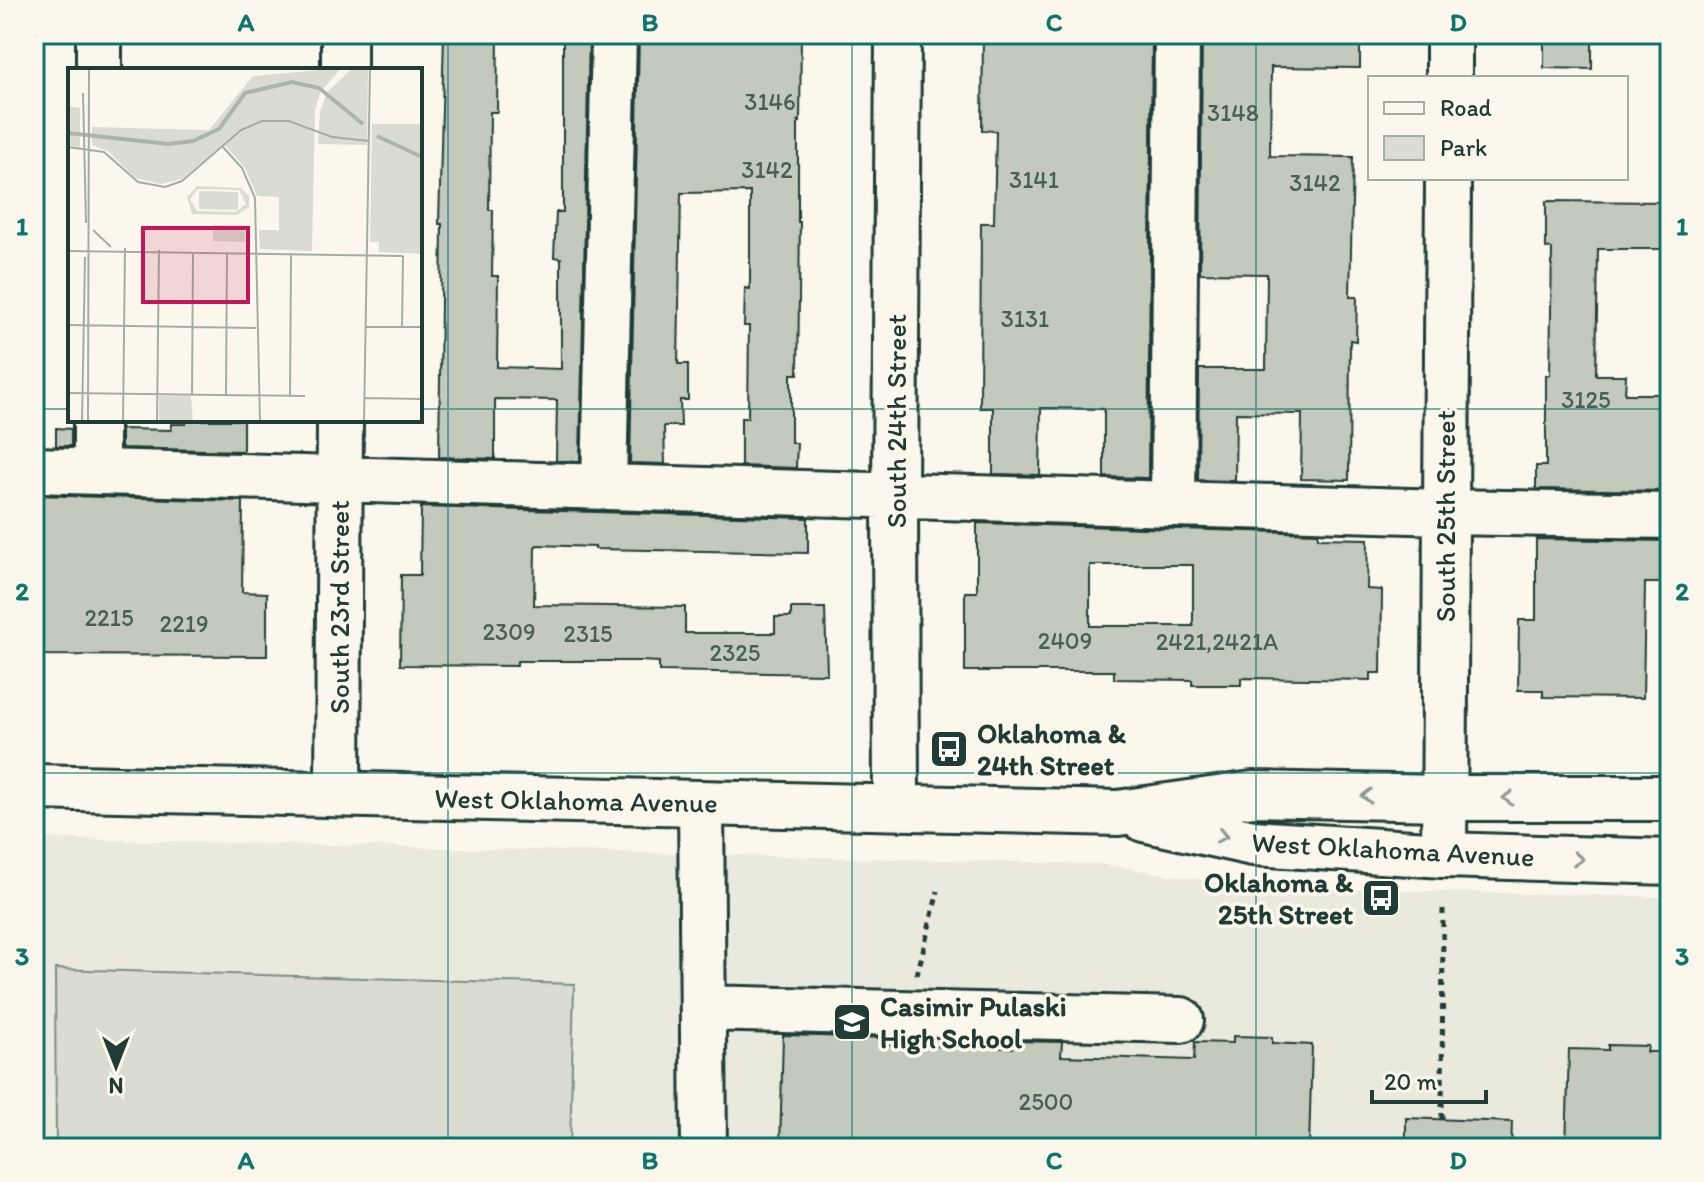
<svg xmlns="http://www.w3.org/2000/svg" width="1704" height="1182" font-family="Itim,sans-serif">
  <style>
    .built { fill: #eae9de }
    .green { fill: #dbdcd1; stroke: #7d8c82; stroke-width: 2 }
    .building { fill: #c4c9be; stroke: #1f3d34; stroke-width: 2; fill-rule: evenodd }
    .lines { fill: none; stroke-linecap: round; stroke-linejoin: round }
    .minor-casing { stroke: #1f3d34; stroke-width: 50 }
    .major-casing { stroke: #1f3d34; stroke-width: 50 }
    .path { stroke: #1f3d34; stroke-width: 5; stroke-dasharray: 6 6; stroke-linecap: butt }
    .minor { stroke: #fbf7ec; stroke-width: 44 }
    .major { stroke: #fbf7ec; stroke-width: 44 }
    .oneway { stroke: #8d9a90 }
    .grid { fill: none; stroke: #0f766e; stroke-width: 2; stroke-opacity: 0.55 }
    .labels { text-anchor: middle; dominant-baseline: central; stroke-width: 7; stroke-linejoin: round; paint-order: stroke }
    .number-label { font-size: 24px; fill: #486056 }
    .street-label { font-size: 28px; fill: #1f3d34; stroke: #fbf7ec }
    .poi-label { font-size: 28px; font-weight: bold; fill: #1f3d34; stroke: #fbf7ec; text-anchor: start }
    .inset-river { fill: none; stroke: #adb4aa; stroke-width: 4 }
    .inset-road { fill: none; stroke: #a3ada2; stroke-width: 2 }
    .view { fill: #c2185b; fill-opacity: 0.15; stroke: #c2185b; stroke-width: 4 }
    .inset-edge { fill: none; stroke: #1f3d34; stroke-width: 4 }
    .neatline { fill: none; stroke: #0f766e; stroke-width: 3 }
    .grid-label { font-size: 26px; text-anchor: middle; font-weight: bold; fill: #0f766e }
  </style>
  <rect width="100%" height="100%" fill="#fbf7ec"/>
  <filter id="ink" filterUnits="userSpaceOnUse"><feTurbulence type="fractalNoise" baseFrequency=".0125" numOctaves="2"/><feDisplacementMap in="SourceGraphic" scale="16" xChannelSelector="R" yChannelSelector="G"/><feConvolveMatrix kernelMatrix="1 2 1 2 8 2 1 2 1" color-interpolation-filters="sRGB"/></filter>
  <g filter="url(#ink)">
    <path class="built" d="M34,838L1099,864L1247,887L1670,897V1148H34Z"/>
    <path class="green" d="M55,969L574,984L570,1148H56Z"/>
    <path class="building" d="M444,34H498L497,112H490L489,210H493L492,276H498L497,367L561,369V258L554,257L556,212H563V34H589L580,461H556L557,400L495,399V459L439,457L442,224H439Z
      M639,34H801L800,122L798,121V222H800L798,374H791V443H797L796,468L741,466V418H748L749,326H744L745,288L750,289V192L681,193L678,364H688V400H680L681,426H664L665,464L630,463Z
      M983,34H1152L1148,478L1104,477V409L1041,408L1040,475L993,474V408H980L981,223H994L996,131L982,130Z
      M1202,34H1360V68L1271,67L1270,156L1353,157L1350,297H1357L1356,341L1350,340L1349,480L1301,479L1302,414L1236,413L1235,481L1198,480L1199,369H1266L1267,274L1200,273Z
      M1544,34H1592V69L1544,68Z
      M1546,201L1670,202V249H1598L1596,375H1626L1625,394H1670V491L1536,489V466H1546V375H1550L1552,249L1546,248Z
      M187,420H243V451L121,448V429L171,430V424H186Z
      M56,428L71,429V446H56Z
      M34,495L243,501L242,592L267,593V656L34,655Z
      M421,507L808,518V553L595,549V547L537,545L535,547L534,605L685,607V633H775V617H791V608H825L827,674L659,671V662L640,661H517V666L400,665L401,575H420Z
      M977,523L1318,533V538L1368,539L1367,589L1382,590L1381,673H1371V680L1241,678V685H1192V680L1114,679V671H965V592H977ZM1090,565H1193V626H1090Z
      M1536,539L1670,541V583H1645L1643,698L1543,697V690H1518L1519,620H1536Z
      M783,1035L890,1038V1045L1012,1048V1041L1062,1042L1061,1056L1194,1060L1195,1042L1233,1043V1036L1272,1037V1043L1312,1045L1309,1148H780Z
      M1608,1045L1648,1046L1647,1052H1670V1148H1566L1569,1049L1608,1050Z
      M1406,1118L1512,1122L1511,1148H1406Z"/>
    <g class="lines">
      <defs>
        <path id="minor" d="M99,70V34
          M344,70V34
          M1449,78V34
          M34,470L1444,512L1670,516
          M96,471V420
          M604,486L614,34
          M1173,504L1177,34
          M338,794L340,420
          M701,803L704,1148
          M896,807L895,495L898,34
          M1444,855L1448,178
          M703,1008L1181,1020"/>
        <path id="major" d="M34,787L1118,813L1253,794L1445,798H1670
          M1144,819L1253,843L1444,855L1670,862"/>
      </defs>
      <use href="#minor" class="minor-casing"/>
      <use href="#major" class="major-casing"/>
      <path class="path" d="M917,975L938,891
        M1442,1119L1443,905"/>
      <use href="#minor" class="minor"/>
      <use href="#major" class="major"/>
    </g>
    <defs><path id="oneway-chevron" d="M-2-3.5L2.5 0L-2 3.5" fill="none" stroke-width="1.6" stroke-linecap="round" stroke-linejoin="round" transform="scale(2)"/></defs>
    <g class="oneway">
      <use href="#oneway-chevron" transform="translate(1367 796) rotate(-179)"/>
      <use href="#oneway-chevron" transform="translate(1508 798) rotate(180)"/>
      <use href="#oneway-chevron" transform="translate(1222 836) rotate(13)"/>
      <use href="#oneway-chevron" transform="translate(1578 859) rotate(2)"/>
    </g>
  </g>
  <path class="grid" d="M448,34V1148M852,34V1148M1256,34V1148M34,409H70M420,409H1670M34,773H1670"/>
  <defs>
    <symbol id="bus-square" viewBox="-11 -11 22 22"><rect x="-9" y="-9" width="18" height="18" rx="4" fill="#1f3d34" stroke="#fbf7ec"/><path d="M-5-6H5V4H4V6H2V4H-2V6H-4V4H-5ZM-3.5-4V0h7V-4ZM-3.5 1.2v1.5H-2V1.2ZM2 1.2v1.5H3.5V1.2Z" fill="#fff"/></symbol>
    <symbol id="school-square" viewBox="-11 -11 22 22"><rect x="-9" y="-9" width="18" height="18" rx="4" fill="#1f3d34" stroke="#fbf7ec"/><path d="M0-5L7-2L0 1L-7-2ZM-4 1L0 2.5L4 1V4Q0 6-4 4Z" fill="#fff"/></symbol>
  </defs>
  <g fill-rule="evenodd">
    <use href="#bus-square" x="927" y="727" width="44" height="44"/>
    <use href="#bus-square" x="1359" y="876" width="44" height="44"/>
    <use href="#school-square" x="830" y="1000" width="44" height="44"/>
  </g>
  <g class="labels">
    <g class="number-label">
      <text x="770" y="101">3146</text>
      <text x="1233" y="112">3148</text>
      <text x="767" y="169">3142</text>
      <text x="1034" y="179">3141</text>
      <text x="1315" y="182">3142</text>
      <text x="1025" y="318">3131</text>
      <text x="1586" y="399">3125</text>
      <text x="109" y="617">2215</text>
      <text x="184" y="623">2219</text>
      <text x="509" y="631">2309</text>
      <text x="588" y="633">2315</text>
      <text x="1065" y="640">2409</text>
      <text x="1217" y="641">2421,2421A</text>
      <text x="735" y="652">2325</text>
      <text x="1046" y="1101">2500</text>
    </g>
    <g class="street-label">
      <text transform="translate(896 421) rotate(-90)">South 24th Street</text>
      <text transform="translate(1445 516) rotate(-90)">South 25th Street</text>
      <text transform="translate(339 607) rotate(-90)">South 23rd Street</text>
      <text transform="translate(576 800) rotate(1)">West Oklahoma Avenue</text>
      <text transform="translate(1393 849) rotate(3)">West Oklahoma Avenue</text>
    </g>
    <g class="poi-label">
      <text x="977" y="733">Oklahoma &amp;<tspan x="977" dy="32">24th Street</tspan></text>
      <text x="1353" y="882" text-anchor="end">Oklahoma &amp;<tspan x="1353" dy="32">25th Street</tspan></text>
      <text x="880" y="1006">Casimir Pulaski<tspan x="880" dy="32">High School</tspan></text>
    </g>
  </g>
  <g transform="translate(68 68)">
    <rect width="354" height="354" fill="#fbf7ec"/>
    <path d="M273,0L252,25L247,42L244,183L192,181L191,162H211V129L189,128L177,100L156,76L114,111L93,116L67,110L40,83L24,77V59L141,62L185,8ZM285,0H300L299,77L250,76L252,44L259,24ZM0,38L12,40V79L0,77ZM304,56H354V186L311,184V174H302ZM129,118L173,120L181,128V139L169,147L124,146L119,129ZM130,121L171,122L178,136L168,144L129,143L122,131ZM131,123L170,124V142L131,141ZM145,157H177V174L145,173ZM91,328H123L125,354H91Z" fill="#dbdcd1" fill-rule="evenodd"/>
    <path class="inset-river" d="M0,65L100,76L125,73L151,61L177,25L224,14L251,20L295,56M309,68L354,89"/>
    <path class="inset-road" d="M15,25L18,155M0,79L36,84L70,114L97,119L114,113L173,62L194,53H221L264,69L301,73M155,79L174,100L187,130L192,354M25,162L43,179M0,183L335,188M0,257L188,260M298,259H354M334,259L335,188M0,325L237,328M124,327L125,185M158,327L159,185M222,329L223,187M296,330L354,331M14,354L17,189M20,354L21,0M55,354L57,180M89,354L91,182M296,354L302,0"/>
    <path class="view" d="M75,160H180V234H75Z"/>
    <rect width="354" height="354" class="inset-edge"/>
  </g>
  <rect width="1704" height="1182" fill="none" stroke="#fbf7ec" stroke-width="88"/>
  <rect x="1368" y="76" width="260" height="104" fill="#fbf7ec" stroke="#a3ada2" stroke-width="2"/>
  <rect x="1384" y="102" width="40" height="12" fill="#fbf7ec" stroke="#a3ada2" stroke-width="2"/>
  <text x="1440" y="116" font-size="24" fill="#1f3d34">Road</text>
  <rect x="1384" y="136" width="40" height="24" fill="#dbdcd1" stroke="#a3ada2" stroke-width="2"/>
  <text x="1440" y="156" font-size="24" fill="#1f3d34">Park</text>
  <g transform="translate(116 1066) rotate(180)" stroke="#fbf7ec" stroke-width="6" paint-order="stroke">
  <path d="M0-6L14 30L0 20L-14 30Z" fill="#1f3d34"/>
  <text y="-12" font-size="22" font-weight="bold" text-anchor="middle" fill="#1f3d34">N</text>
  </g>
  <path d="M1372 1090v12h114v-12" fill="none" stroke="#1f3d34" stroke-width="4"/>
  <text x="1384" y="1090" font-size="24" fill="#1f3d34" stroke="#fbf7ec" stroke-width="6" paint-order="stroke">20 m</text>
  <rect x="44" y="44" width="1616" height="1094" class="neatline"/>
  <g class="grid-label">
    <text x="246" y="31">A</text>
    <text x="650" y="31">B</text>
    <text x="1054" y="31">C</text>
    <text x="1458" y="31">D</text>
    <text x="22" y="235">1</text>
    <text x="1682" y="235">1</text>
    <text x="22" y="600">2</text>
    <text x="1682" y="600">2</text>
    <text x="22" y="965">3</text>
    <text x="1682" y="965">3</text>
    <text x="246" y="1169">A</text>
    <text x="650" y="1169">B</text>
    <text x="1054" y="1169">C</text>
    <text x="1458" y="1169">D</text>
  </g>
</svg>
